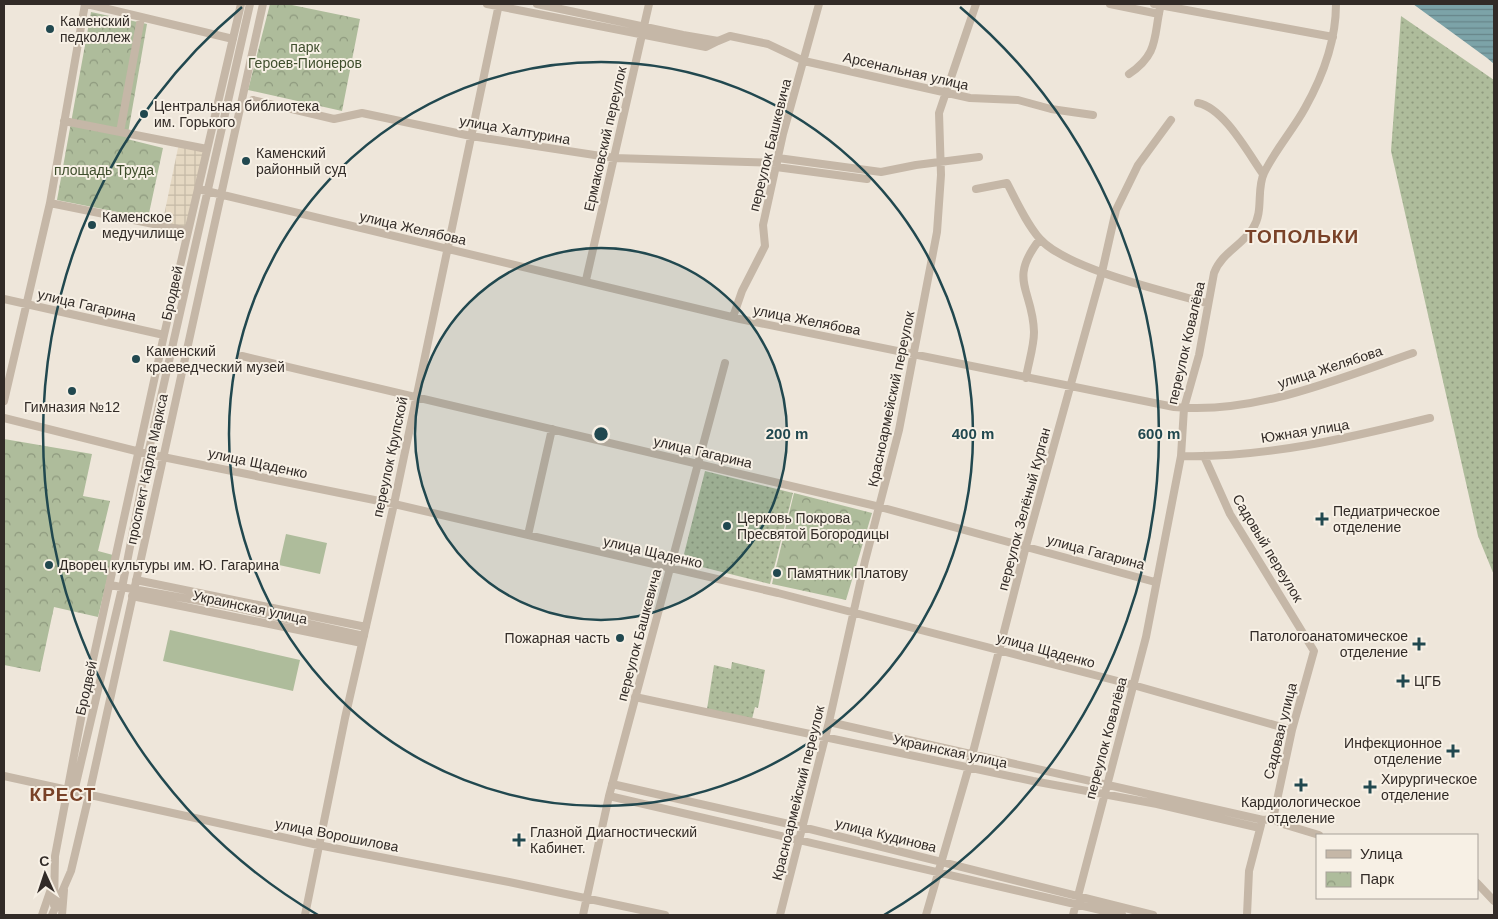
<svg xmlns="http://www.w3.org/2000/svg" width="1498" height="919" font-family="Arial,sans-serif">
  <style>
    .grass { fill: url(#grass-dots) }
    .park { fill: url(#park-crowns) }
    .garden { fill: #aebc9b }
    .plaza { fill: url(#plaza-grid) }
    .water { fill: url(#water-rules) }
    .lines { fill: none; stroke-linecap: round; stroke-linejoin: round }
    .minor { stroke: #c5b7a7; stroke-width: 8 }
    .ring { fill: none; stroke: #21484f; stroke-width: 2.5 }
    .poi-dot { fill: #21484f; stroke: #f7f0e5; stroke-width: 2 }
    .labels { text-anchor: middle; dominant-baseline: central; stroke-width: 4; stroke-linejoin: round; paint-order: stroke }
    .poi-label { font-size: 14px; fill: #322b27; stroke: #f7f0e5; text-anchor: start }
    .park-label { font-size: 14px; fill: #3f4e2d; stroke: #f7f0e5 }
    .street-label { font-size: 14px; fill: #322b27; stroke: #f7f0e5 }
    .district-label { font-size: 19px; font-weight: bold; letter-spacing: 1px; fill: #794228; stroke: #f7f0e5 }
    .centre { fill: #21484f; stroke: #f7f0e5; stroke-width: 2.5 }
    .ring-label { font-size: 15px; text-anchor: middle; font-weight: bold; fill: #21484f; stroke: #f7f0e5; stroke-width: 4; stroke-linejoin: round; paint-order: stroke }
  </style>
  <defs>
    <pattern id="grass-dots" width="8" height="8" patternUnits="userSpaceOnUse" patternTransform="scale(1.25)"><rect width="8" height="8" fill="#aebc9b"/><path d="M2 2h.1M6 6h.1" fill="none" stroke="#8e997e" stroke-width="1.8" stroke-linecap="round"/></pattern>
    <pattern id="park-crowns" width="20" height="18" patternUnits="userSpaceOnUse" patternTransform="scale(1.25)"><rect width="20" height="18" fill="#aebc9b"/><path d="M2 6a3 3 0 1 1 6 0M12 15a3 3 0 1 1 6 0" fill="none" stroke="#8e997e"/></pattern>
    <pattern id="plaza-grid" width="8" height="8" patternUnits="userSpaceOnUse" patternTransform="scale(1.25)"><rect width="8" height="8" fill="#e5d8c2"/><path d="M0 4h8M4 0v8" fill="none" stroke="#c5baa7"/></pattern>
    <pattern id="water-rules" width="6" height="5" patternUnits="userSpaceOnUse" patternTransform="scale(1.25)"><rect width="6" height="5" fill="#7ca3a8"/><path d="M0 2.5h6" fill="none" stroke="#668589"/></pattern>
  </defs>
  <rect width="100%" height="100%" fill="#eee6da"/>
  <path class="grass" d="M1401,16L1494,80V575L1478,536L1391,151Z
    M705,471L793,493L770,584L682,562Z
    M732,662L765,670L758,708L755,707L752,719L707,709L714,665L731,669Z"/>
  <path class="park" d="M270,4H287L360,19L342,111L248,90Z
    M91,12L147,24L127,139L163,148L148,218L57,200Z
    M4,439L92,454L83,496L110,501L98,551L113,555L98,617L54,607L40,672L4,665Z
    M794,493L872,513L846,600L772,584Z"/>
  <path class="garden" d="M286,534L327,543L320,574L279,565Z
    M170,630L300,660L293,691L163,661Z"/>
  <path class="plaza" d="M179,143L207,149L188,231L162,225Z"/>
  <path class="water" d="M1413,4H1494V64L1487,58Z"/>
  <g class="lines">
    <path class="minor" d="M87,4L233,39
      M487,4L706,47L718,41
      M537,4L683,35L718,41L730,36L768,44L804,61L970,98L1018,100L1051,109L1093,115
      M1110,4L1159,14
      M1154,4L1333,37
      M1129,74C1160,53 1153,36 1161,4
      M253,100L334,119L362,113L471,136L614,158L777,163
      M1198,103C1224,108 1248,153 1263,174
      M64,121L207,149
      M120,132L141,18
      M778,158L881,172L916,165L979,157
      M776,167L867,179
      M198,189L740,319L1174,407C1254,415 1338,379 1413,353
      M976,189L1007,183C1017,202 1026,223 1040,239C1067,269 1167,292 1207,303
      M50,203L188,231
      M586,280L649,4
      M4,299L164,335
      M733,317L742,291L765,246L763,225L783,134L819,4
      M242,356L880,507L1155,582
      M1026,378C1028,364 1034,347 1034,332C1033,289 1007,281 1040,239
      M4,401L50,203L85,4
      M4,418L148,454L394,504L778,593L1133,685L1292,730
      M1181,456C1266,458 1348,438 1430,418
      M1204,456L1230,514L1314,651L1292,730L1273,819
      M528,535L552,429
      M136,580L366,627
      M110,585L223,605L364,636
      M132,596L362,643
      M635,697L1033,781L1157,804L1260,828
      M829,722L1263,820L1273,819
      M4,776L318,845L509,882L665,915
      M612,784L802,827L1153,915
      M74,792L122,588L148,454L250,4
      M609,796L1122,915
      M1273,819L1286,825L1319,835
      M1477,883L1494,901
      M54,905L55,856L87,687L164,335L241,4
      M42,915L52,886
      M52,915L71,871L89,795L263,4
      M62,915L64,890
      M305,915L345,718L394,504L499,4
      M583,915L609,796L725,363
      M780,915L829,722L865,561L899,430L937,232L941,175L939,113L976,4
      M926,915L972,756L1026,546L1102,272L1116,210L1138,165L1171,120
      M1073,915L1146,637L1181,456L1184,408L1199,355L1214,273C1222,252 1242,246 1253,228C1264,211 1256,190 1264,173C1275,150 1293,130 1305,108C1323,76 1336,41 1336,4
      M1247,915L1249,871L1261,825"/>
  </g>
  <circle cx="601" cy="434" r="186" fill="#21484f" fill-opacity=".12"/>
  <g class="ring">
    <circle cx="601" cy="434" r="186"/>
    <circle cx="601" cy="434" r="372"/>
    <path d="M318 915A558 558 0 0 1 242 7M960 7A558 558 0 0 1 884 915"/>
  </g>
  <g class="poi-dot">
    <circle cx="50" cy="29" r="5"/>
    <circle cx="144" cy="114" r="5"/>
    <circle cx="246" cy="161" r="5"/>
    <circle cx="92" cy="225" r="5"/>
    <circle cx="136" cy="359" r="5"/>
    <circle cx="72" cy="391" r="5"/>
    <path d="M1319.5 511.5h5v5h5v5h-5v5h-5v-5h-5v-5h5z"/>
    <circle cx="727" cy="526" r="5"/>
    <circle cx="49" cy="565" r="5"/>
    <circle cx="777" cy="573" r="5"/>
    <circle cx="620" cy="638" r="5"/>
    <path d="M1416.5 636.5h5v5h5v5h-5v5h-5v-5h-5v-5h5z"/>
    <path d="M1400.5 673.5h5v5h5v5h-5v5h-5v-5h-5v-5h5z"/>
    <path d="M1450.5 743.5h5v5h5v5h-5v5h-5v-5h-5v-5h5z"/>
    <path d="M1298.5 777.5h5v5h5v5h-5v5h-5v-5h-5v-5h5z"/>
    <path d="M1367.5 779.5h5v5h5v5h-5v5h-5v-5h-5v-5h5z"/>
    <path d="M516.5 832.5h5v5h5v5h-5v5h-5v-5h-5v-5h5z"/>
  </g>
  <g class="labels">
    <g class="poi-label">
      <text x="60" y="21">Каменский<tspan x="60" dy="16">педколлеж</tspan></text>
      <text x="154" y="106">Центральная библиотека<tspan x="154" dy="16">им. Горького</tspan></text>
      <text x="256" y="153">Каменский<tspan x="256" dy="16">районный суд</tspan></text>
      <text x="102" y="217">Каменское<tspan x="102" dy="16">медучилище</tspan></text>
      <text x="146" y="351">Каменский<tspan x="146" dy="16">краеведческий музей</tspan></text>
      <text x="72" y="407" text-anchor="middle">Гимназия №12</text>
      <text x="1333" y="511">Педиатрическое<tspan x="1333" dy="16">отделение</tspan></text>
      <text x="737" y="518">Церковь Покрова<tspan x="737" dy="16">Пресвятой Богородицы</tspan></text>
      <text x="59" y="565">Дворец культуры им. Ю. Гагарина</text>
      <text x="787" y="573">Памятник Платову</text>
      <text x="1408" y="636" text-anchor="end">Патологоанатомическое<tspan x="1408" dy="16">отделение</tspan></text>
      <text x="610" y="638" text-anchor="end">Пожарная часть</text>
      <text x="1414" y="681">ЦГБ</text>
      <text x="1442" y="743" text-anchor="end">Инфекционное<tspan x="1442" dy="16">отделение</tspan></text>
      <text x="1381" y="779">Хирургическое<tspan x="1381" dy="16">отделение</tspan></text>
      <text x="1301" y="802" text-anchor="middle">Кардиологическое<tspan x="1301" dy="16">отделение</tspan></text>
      <text x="530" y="832">Глазной Диагностический<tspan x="530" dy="16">Кабинет.</tspan></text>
    </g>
    <g class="park-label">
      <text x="305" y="47">парк<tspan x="305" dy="16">Героев-Пионеров</tspan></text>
      <text x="104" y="170">площадь Труда</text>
    </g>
    <g class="street-label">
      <text transform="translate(906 71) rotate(13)">Арсенальная улица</text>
      <text transform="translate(515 130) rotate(10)">улица Халтурина</text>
      <text transform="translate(605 139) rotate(-77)">Ермаковский переулок</text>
      <text transform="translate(770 145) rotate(-76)">переулок Башкевича</text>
      <text transform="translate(413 228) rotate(13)">улица Желябова</text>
      <text transform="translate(172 293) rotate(-77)">Бродвей</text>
      <text transform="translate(87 305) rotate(13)">улица Гагарина</text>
      <text transform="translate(807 320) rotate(11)">улица Желябова</text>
      <text transform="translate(1186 343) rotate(-77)">переулок Ковалёва</text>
      <text transform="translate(1330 367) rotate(-18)">улица Желябова</text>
      <text transform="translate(891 399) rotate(-78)">Красноармейский переулок</text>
      <text transform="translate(1305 431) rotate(-9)">Южная улица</text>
      <text transform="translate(703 452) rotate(13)">улица Гагарина</text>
      <text transform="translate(390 457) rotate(-78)">переулок Крупской</text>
      <text transform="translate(258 463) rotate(12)">улица Щаденко</text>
      <text transform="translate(147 469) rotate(-78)">проспект Карла Маркса</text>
      <text transform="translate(1024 509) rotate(-75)">переулок Зелёный Курган</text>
      <text transform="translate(1268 548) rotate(59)">Садовый переулок</text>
      <text transform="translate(653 552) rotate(13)">улица Щаденко</text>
      <text transform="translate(1096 552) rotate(15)">улица Гагарина</text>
      <text transform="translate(250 607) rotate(12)">Украинская улица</text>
      <text transform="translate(639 635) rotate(-75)">переулок Башкевича</text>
      <text transform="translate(1046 650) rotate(15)">улица Щаденко</text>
      <text transform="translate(86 688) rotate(-77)">Бродвей</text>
      <text transform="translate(1280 731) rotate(-76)">Садовая улица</text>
      <text transform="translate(1106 738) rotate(-75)">переулок Ковалёва</text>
      <text transform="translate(950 751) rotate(12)">Украинская улица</text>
      <text transform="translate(798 793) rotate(-76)">Красноармейский переулок</text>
      <text transform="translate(337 835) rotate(11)">улица Ворошилова</text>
      <text transform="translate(886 835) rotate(14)">улица Кудинова</text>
    </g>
    <g class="district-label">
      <text x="1302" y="236">ТОПОЛЬКИ</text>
      <text x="63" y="794">КРЕСТ</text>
    </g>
  </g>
  <circle cx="601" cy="434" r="8" class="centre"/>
  <g class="ring-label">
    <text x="787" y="439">200 m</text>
    <text x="973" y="439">400 m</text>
    <text x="1159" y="439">600 m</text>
  </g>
  <rect width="1498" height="919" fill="none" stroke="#322b27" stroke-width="10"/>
  <rect x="1316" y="834" width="162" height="65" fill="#f7f0e5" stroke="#a8a199"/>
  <rect x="1326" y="850" width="25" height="8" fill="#c5b7a7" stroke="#a8a199"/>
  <text x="1360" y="859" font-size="15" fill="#322b27">Улица</text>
  <rect x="1326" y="872" width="25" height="15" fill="url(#park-crowns)" stroke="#a8a199"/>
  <text x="1360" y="884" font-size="15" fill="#322b27">Парк</text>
  <g transform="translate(45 874) rotate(357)" stroke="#f7f0e5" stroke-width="4" paint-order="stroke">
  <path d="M0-4L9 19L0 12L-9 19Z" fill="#322b27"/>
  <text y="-8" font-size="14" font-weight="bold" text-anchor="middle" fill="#322b27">С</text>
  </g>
</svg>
